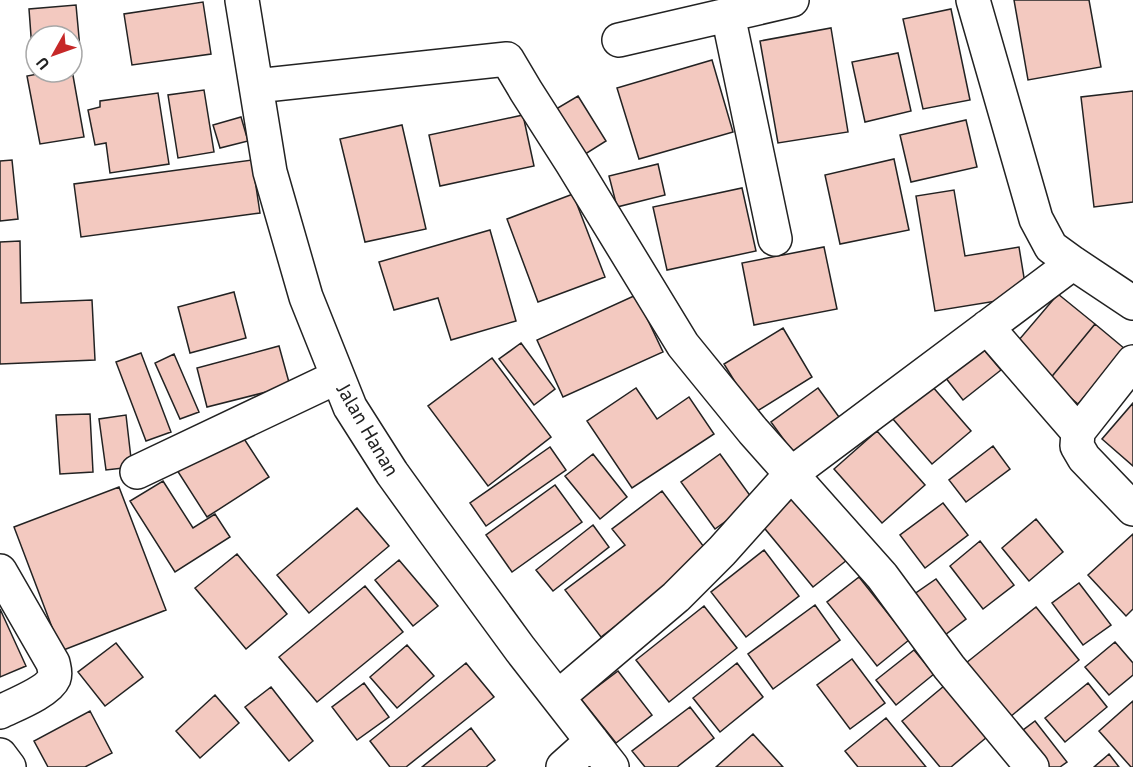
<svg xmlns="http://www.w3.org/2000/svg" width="1133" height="767" font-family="'PT Sans',sans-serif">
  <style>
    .building { fill: #f3c9c0; stroke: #222; stroke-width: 1.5 }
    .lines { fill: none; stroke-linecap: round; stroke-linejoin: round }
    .street-casing { stroke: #222; stroke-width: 36 }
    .street { stroke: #fff; stroke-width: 33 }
    .labels { text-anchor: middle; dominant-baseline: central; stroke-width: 4.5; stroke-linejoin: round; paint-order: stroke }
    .street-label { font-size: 20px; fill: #222; stroke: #fff }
  </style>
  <rect width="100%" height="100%" fill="#fff"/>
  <path class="building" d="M1014,0H1089L1101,67L1028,80Z
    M203,2L211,54L132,65L124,14Z
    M76,5L81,59L72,60V36H36V63H33L29,9Z
    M951,9L970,100L923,109L903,19Z
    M831,28L848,132L778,143L760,41Z
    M898,53L911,111L865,122L852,62Z
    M712,60L733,132L639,159L617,88Z
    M72,70L84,137L40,144L27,76L48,72H72Z
    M204,90L214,152L178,158L168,95Z
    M1133,91V202L1094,207L1081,97Z
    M158,93L169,164L110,173L106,143L95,145L88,110L100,107V101Z
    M578,96L606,141L579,158L551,112Z
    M523,115L534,166L440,186L429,135Z
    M241,117L248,141L220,148L213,125Z
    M966,120L977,167L911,182L900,135Z
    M402,125L426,229L365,242L340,139Z
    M894,159L909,230L840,244L825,175Z
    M12,160L18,219L0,221V161Z
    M252,160L260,213L81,237L74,184Z
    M658,164L665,195L617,207L609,176Z
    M742,188L756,251L667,270L653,207Z
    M954,190L965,256L1019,247L1027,296L935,311L916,196Z
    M573,194L605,277L538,302L507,219Z
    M490,230L516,321L451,340L438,298L394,310L379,262Z
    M20,241L21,303L92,300L95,360L0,364V242Z
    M824,247L837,309L754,325L742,263Z
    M234,292L246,338L190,353L178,307Z
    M1058,294L1095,324L1049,380L1012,348Z
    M636,295L663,352L563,397L537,340Z
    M1095,324L1125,349L1078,404L1049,380Z
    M783,328L812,377L754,413L724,364Z
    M974,338L1001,370L963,400L938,368Z
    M521,343L555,389L534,405L499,359Z
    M279,346L290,386L207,407L197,368Z
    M141,353L171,432L146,441L116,362Z
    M174,354L199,412L180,419L155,363Z
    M492,358L551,437L488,486L428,406Z
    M925,378L971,431L932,464L886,411Z
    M636,388L657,419L689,397L714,434L632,488L587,421Z
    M818,388L847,428L800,462L771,422Z
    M1133,403V466L1102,439Z
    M90,414L93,472L60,474L56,415Z
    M126,415L132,467L106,470L99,419Z
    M237,428L269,477L207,517L175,467Z
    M877,431L925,485L882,523L834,469Z
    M993,446L1010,469L966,502L949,480Z
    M550,447L566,470L486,526L470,503Z
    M593,454L627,497L600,519L565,476Z
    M720,454L754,501L715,529L681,482Z
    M163,481L193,528L215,514L230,537L175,572L130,501Z
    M555,485L582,522L512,572L486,535Z
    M119,487L166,610L61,651L14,527Z
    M662,491L710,555L601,637L565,590L625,545L612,529Z
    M796,496L847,560L813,587L761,524Z
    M943,503L968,535L925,568L900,535Z
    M357,508L389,546L309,613L277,575Z
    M1036,519L1063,552L1029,581L1002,548Z
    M593,525L609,547L553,591L536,570Z
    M1133,534V609L1126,616L1088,575Z
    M980,541L1014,585L983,609L950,566Z
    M764,550L799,596L746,637L711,592Z
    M237,554L287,614L246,649L195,588Z
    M399,560L438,606L413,626L375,580Z
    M859,577L909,640L877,666L827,602Z
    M936,579L966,619L941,638L910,597Z
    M1079,583L1111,625L1083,645L1052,603Z
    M365,586L403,632L317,702L279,657Z
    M815,605L840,640L773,689L748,654Z
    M704,606L737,648L669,702L636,660Z
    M1036,607L1079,660L1010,717L966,663Z
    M0,609L26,666L0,677Z
    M1115,642L1133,663V675L1109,695L1085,667Z
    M116,643L143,677L105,706L78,672Z
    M407,645L434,676L397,708L370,677Z
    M914,650L934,674L896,705L876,680Z
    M852,659L885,703L850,729L817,685Z
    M466,663L494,697L406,767H390L370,741Z
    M737,663L763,697L720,732L693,698Z
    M618,671L652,715L616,743L581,699Z
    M364,683L389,717L357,740L332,707Z
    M1088,683L1107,707L1065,742L1045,718Z
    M944,686L987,737L951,767H940L902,721Z
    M271,687L313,741L289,761L245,707Z
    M215,695L239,723L200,758L176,731Z
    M1133,701V767H1131L1099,731Z
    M690,707L714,738L677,767H645L632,751Z
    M90,711L112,753L85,767H48L34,741Z
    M886,718L926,767H858L845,751Z
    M1035,721L1067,762L1060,767H1039L1015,736Z
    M471,728L495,760L486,767H422Z
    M753,734L783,767H716Z
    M1109,754L1119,767H1094Z"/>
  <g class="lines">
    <defs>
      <path id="street" d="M242,0L270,172L306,297L350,407L392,473L433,530L520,649L612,767
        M973,0L1036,219L1051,247L1073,263L1133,303
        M728,15L775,239
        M619,40L792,0
        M256,86L507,59L526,91L572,163L683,345L753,431L882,576L949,667L1032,767
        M987,327L1078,432
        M1133,362L1078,432L1077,446L1084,458L1133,509
        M137,472L337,377
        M0,571L53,663C54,668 56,673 54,678C48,692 14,705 0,712
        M558,697L676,597L722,551L791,474L1073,263
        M0,755L9,767
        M563,767L592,741"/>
    </defs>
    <use href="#street" class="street-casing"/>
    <use href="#street" class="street"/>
  </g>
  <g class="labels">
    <g class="street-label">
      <text transform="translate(368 430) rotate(60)">Jalan Hanan</text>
    </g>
  </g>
  <g transform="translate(54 54) rotate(230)"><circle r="28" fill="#ffffff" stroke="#a7a7a7" stroke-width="1.5"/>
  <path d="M0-4.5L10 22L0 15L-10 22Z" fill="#c62828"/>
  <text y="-9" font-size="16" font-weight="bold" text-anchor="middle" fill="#222222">U</text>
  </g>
</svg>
